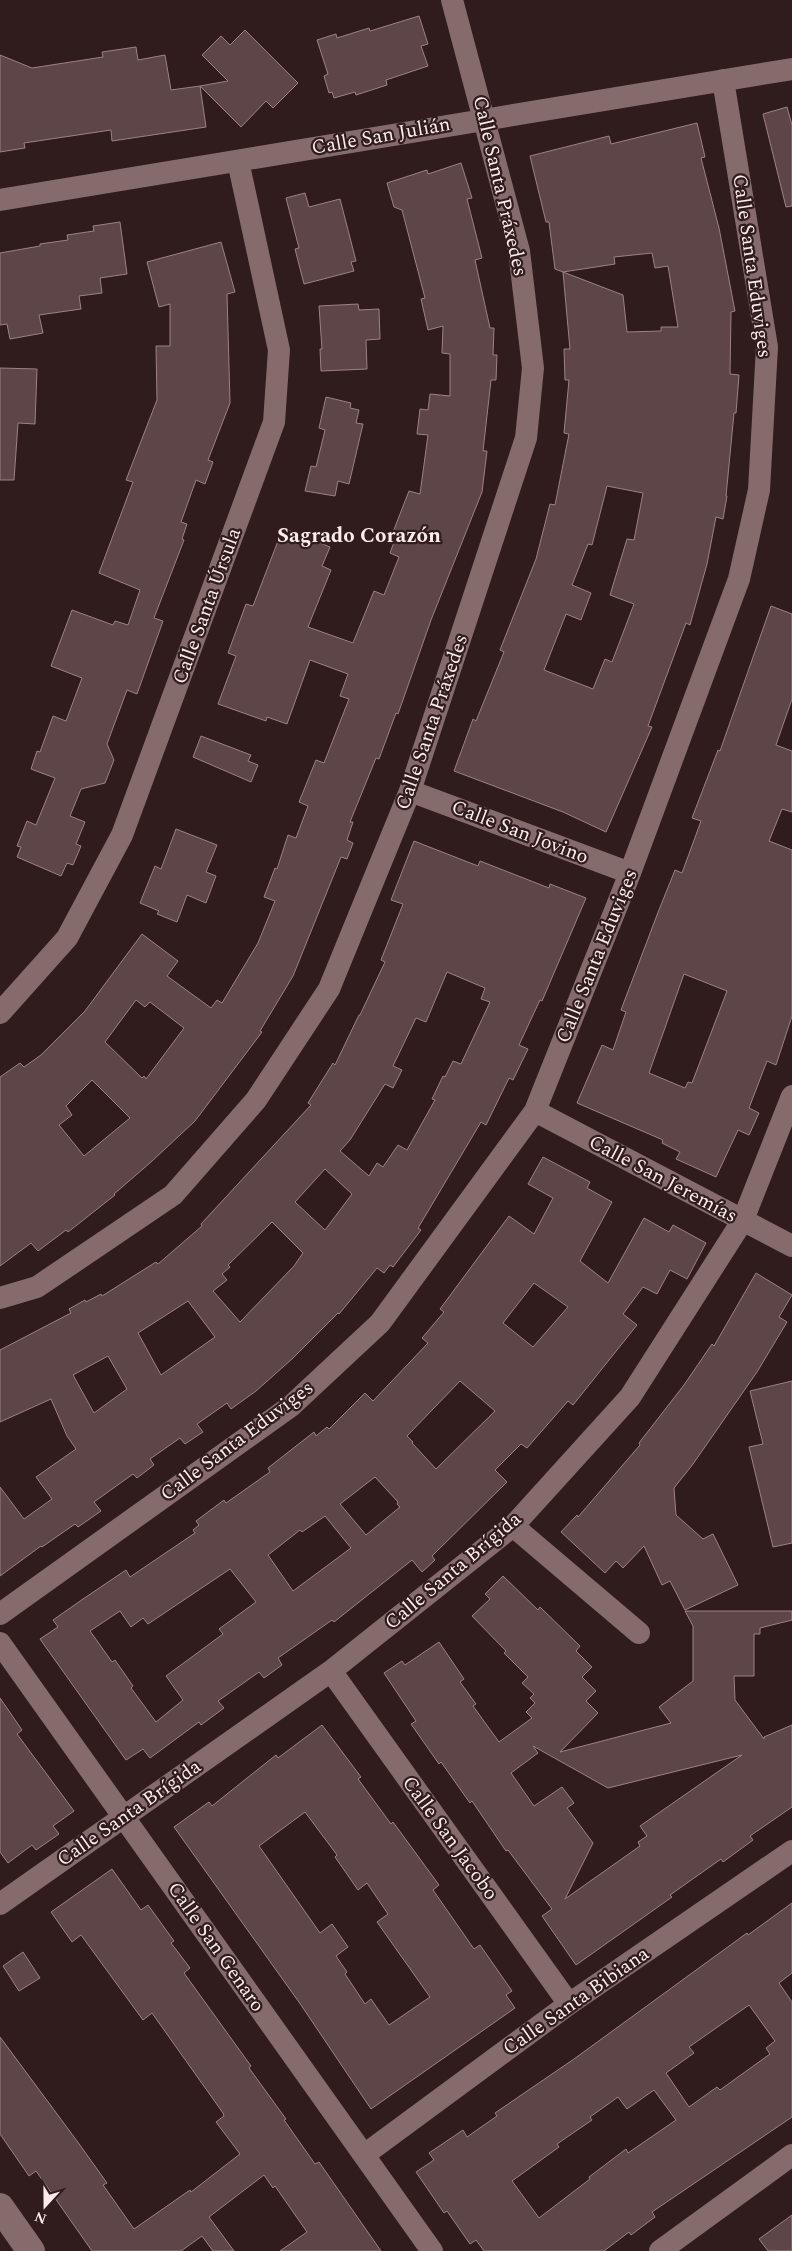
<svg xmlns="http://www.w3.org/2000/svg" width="792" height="2251" font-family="Spectral,serif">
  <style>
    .building { fill: #5e4547; stroke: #9e8283; fill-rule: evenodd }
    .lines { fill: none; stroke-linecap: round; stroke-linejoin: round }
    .minor { stroke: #866b6c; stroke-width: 22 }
    .tertiary { stroke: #866b6c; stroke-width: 28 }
    .labels { text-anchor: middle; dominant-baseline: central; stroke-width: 4.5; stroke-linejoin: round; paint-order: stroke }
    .street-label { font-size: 20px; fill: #fbebec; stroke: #311c1d }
    .neighbourhood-label { font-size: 21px; font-weight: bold; fill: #fbebec; stroke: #311c1d }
  </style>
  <rect width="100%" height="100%" fill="#311c1d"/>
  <path class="building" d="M419,16L428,44L421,46L428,66L386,80L387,85L356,95L355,92L334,98L332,92L329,93L324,76L328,74L317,40L336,34L337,38L369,28L370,31Z
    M245,30L298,83L273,108L266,101L241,127L200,86L228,81L202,55L221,36L230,45Z
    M136,47L138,60L165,55L171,90L200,86L206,127L112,141L111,130L24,143L25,148L0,152V55L32,68L103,57L102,52Z
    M787,107L792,125V206L786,207L763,114Z
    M697,123L705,157L701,158L719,228L735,311L731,312L730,374L739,375L736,413H734L726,496H727L723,519L716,517L707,564L690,625L686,623L648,726L652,727L606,832L563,812L454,771L473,719L476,721L504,652L500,650L536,559L550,504L555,505L569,434L564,433L569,380H565L564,349H570L563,272L555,269L549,222H546L530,156L609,136L611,144ZM652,253L655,268L668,266L678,327H661V331L627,332L623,295L563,272L615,264L614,257ZM607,486L643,493L634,540L627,539L610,595L634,604L612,662L605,659L593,689L544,670L566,614L581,620L591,593L572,585L588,544L592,545Z
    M461,163L472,198L467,199L482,258L475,260L490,328H494L493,355H497L496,380H491L483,451H487L482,492L431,620L398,714L396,713L379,759L376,758L350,822H353L347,840L353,843L347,859L341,857L293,976L260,1031L262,1032L195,1121L151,1162L114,1194L115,1195L68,1232L66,1230L38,1251L31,1243L0,1266V1077L20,1063L24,1067L41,1055L85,1011L142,934L178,961L167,976L211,1008L217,1000L222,1003L258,943L275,901L264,897L275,868L277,869L288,835L296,838L308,806L299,802L316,760L324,763L349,699L340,696L348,674L310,660L287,724L267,717L266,721L218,704L236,656L228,653L246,604L253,606L283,528L330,547L322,566L331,570L308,627L353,643L374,591L384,595L399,557L390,553L397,534L393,532L409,491L420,494L428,435L417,434L420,409L428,410L430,394L450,396V354L442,353L443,326L428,330L421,299L425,298L402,210L394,207L387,183L427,170L428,174ZM136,1000L145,1007L150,1002L184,1028L146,1079L144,1076L142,1078L105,1042ZM92,1080L130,1118L84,1156L59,1125L72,1115L66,1106Z
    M305,193L309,207L340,199L356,261L351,262L354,271L304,284L295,249L299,248L286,198Z
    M120,222L127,274L100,278L102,293L79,296L81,309L39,315L43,333L10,339L7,324L0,325V253L40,246V244L68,240L67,235L94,231L93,226Z
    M221,242L235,292L227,294L230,403L208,460L213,462L205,484L196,480L181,522L187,524L182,539L184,540L154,618L163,621L137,694L127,690L107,744L114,760L105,783L81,789L70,816L85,822L76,844L81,846L73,865L67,863L61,876L17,857L21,847L17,846L27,821L36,825L55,778L31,769L37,751L40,752L53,716L66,721L82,678L51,666L72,610L113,625L115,621L128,625L140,590L99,573L133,482L126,480L157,400L156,346H170V304L159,307L147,262Z
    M358,304L359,310L379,309L380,339L366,340L367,369L321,371L320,349H322L319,306Z
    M0,368L37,369L35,424L18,423L14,480H0Z
    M326,397L351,403L350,408L359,410L356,423L363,424L349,484L338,481L335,496L305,491L311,466L316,467L325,430L319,428Z
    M771,606L792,614V699L776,745L792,751V812L782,809L769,841L792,850V1016L776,1065L767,1061L749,1108L759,1113L749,1135L738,1130L716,1177L676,1159L680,1152L662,1143L663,1140L577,1103L602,1045L613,1050L626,1012L621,1010L657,915L675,870L682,873L701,821L692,818L718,750L720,751ZM684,974L727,991L692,1083L688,1082L685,1088L649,1073Z
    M201,736L251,755L248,761L258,765L251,782L193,757Z
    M176,829L217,845L206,872L216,876L206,903L187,895L177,922L157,914L159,911L140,903L155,866L161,869Z
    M414,841L478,866L480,861L549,888L550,884L586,898L542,1001L540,1000L519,1045L528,1049L513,1080L509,1078L486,1125L481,1122L418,1228L421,1230L393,1267L390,1265L384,1273L377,1268L339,1314L338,1313L292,1359L256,1391L231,1409L227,1403L197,1424L203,1432L185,1444L180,1438L150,1459L154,1465L137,1478L133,1474L94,1502L101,1511L78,1527L75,1524L42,1547L41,1546L0,1576V1487L24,1519L52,1499L36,1477L76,1449L67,1436L51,1399L0,1422V1350L71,1313L69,1309L85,1300L86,1302L101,1294L102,1296L156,1262L158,1264L202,1226L201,1224L311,1105L308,1103L333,1063L335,1065L359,1015H360L385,962L381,960L403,904L391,900ZM447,972L485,988L481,999L490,1002L461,1064L453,1061L445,1077L443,1076L432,1099L435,1100L407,1150L398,1145L383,1167L377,1163L369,1176L340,1151L350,1140L385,1084L393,1088L402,1070L393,1066L416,1018L426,1022ZM325,1169L352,1194L325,1230L295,1202ZM272,1222L303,1253L294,1266L240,1322L213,1291L227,1280L222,1274L230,1267L228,1265ZM188,1301L215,1337L161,1375L138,1333ZM108,1356L127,1389L94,1413L73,1375Z
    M543,1157L590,1182L587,1188L612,1202L580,1261L608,1283L644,1218L669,1232L673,1225L706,1243L687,1279L670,1270L657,1294L643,1287L623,1314L637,1325L573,1405L568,1401L527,1448L521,1444L495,1470L507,1482L432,1556L435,1560L422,1572L412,1560L334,1622L332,1620L278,1658L282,1665L264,1678L259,1672L218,1701L224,1708L201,1725L199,1722L150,1758L143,1749L126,1760L40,1639L58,1627L53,1620L83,1599L126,1570L130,1577L195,1533L193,1530L199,1525L196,1521L224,1500L226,1503L270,1472L268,1468L314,1432L316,1436L327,1427L329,1429L365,1393L373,1401L428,1343L422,1338L444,1312L440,1309L509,1216L534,1234L553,1198L528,1184ZM534,1283L568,1307L533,1347L503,1323ZM460,1381L495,1411L436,1469L412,1443L413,1442L407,1436ZM375,1477L398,1502L397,1504L400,1507L366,1535L340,1504ZM325,1516L351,1548L293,1591L268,1555L300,1530L302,1532ZM230,1569L256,1602L219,1629L223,1634L166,1676L183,1700L156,1722L131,1688L133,1686L115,1660L112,1662L90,1631L120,1611L131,1627L143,1618L148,1624Z
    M756,1273L792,1295L779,1317L787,1322L757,1372L693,1464L674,1488L676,1515L703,1539L713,1534L738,1585L685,1610L670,1581L662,1585L644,1546L623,1568L616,1561L605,1573L561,1532L577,1515L578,1517L640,1445L639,1443L684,1385L712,1344L714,1346Z
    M792,1381V1543L773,1547L749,1447L763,1444L750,1391Z
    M503,1576L538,1610L540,1607L580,1646L576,1651L592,1667L582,1677L596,1691L586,1701L598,1713L560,1752L671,1723L659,1707L693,1681V1626L685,1611H792V1620L760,1628V1634H754V1676H734L735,1700L764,1739V1737L792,1725V1807L750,1836L753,1840L723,1862L721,1859L670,1895L672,1897L576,1965L542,1916L552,1909L508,1850L506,1851L472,1801L470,1803L441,1762L439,1764L411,1724L416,1721L384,1673L402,1661L405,1665L439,1642L464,1679L460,1682L476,1704L473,1706L499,1742L532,1718L526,1712L535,1703L530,1698L534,1694L522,1683L528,1677L504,1653L506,1651L472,1616L490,1599L485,1594ZM533,1746L608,1788L742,1755L640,1826L647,1836L638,1842L640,1846L565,1899L593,1843L567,1808L574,1803L562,1787L534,1806L511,1773L538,1753Z
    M0,1698L22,1730L17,1734L74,1811L53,1826L59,1834L36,1850L32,1845L8,1863L0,1852Z
    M322,1725L361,1777L358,1779L391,1824L393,1822L439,1885L433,1890L474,1949L480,1945L512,1991L506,1995L515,2008L371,2109L301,2005L174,1827L209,1802L212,1806L276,1755L278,1758ZM305,1812L337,1855L335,1857L358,1890L367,1883L388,1914L377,1922L430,1997L389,2025L371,1999L365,2004L345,1974L347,1972L336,1956L348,1947L332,1924L320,1933L259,1846Z
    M112,1869L141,1910L148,1905L174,1941L171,1943L190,1968L184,1973L251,2066L249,2068L286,2119L284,2120L315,2164L319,2162L381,2251H280L307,2232L275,2186L273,2188L264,2175L209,2217L234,2251H213L202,2236L181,2251H92L36,2171L29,2176L0,2134V2037L77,2141L107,2183L103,2185L134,2229L190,2190L191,2192L240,2154L216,2122L224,2116L223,2113L152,2013L143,2020L81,1935L72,1942L51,1912Z
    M792,1903V1973L779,1983L792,2002V2117L652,2212L655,2217L631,2235L629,2232L604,2251H484L476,2240L470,2244L447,2211L444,2213L416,2172L434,2160L429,2153L463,2130L467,2137L497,2116L495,2113L574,2059L747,1933L748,1935ZM749,2005L775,2041L766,2048L770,2054L720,2090L717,2087L689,2107L666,2073L694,2053L689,2047ZM654,2090L676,2120L628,2153L626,2149L589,2177L590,2179L539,2218L512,2181L559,2147L557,2144L592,2120L590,2117L618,2097L627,2109Z
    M23,1952L40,1978L19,1991L3,1966Z
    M792,2215V2251H768L759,2239Z"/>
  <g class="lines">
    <path class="minor" d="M0,200L792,69
      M410,791L630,873
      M0,1013L67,938L122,835L274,422L279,350L238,161
      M535,1111L792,1246
      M0,1298L37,1287L173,1195L256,1100L329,989L410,791L526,438L533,368L519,251L452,0
      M513,1526L639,1633
      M0,1614L291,1406L380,1323L535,1111L630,873L739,579L759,490L767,347L723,80
      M0,1643L432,2251
      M331,1671L569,2004
      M0,1904L331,1671L513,1526L630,1397L743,1220L792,1096
      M364,2155L569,2004L792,1851
      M660,2251L792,2155"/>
    <path class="tertiary" d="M0,2207L31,2251"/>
  </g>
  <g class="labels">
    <g class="street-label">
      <text transform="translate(381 136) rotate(-10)">Calle San Julián</text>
      <text transform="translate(500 186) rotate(77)">Calle Santa Práxedes</text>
      <text transform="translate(752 266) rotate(82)">Calle Santa Eduviges</text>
      <text transform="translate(207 606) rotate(-70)">Calle Santa Úrsula</text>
      <text transform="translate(432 722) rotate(-71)">Calle Santa Práxedes</text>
      <text transform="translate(520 832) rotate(21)">Calle San Jovino</text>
      <text transform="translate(597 956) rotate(-68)">Calle Santa Eduviges</text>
      <text transform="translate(663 1179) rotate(28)">Calle San Jeremías</text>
      <text transform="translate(237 1441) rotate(-37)">Calle Santa Eduviges</text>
      <text transform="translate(453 1571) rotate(-40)">Calle Santa Brígida</text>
      <text transform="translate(129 1813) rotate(-35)">Calle Santa Brígida</text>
      <text transform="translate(450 1838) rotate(54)">Calle San Jacobo</text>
      <text transform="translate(216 1947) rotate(55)">Calle San Genaro</text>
      <text transform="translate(576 2001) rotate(-35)">Calle Santa Bibiana</text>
    </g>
    <g class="neighbourhood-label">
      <text x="359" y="536">Sagrado Corazón</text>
    </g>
  </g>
  <g transform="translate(45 2206) rotate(201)" stroke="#311c1d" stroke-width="4" paint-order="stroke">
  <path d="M0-4L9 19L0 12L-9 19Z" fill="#fbebec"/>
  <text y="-8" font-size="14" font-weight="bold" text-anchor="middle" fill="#fbebec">N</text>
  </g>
</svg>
